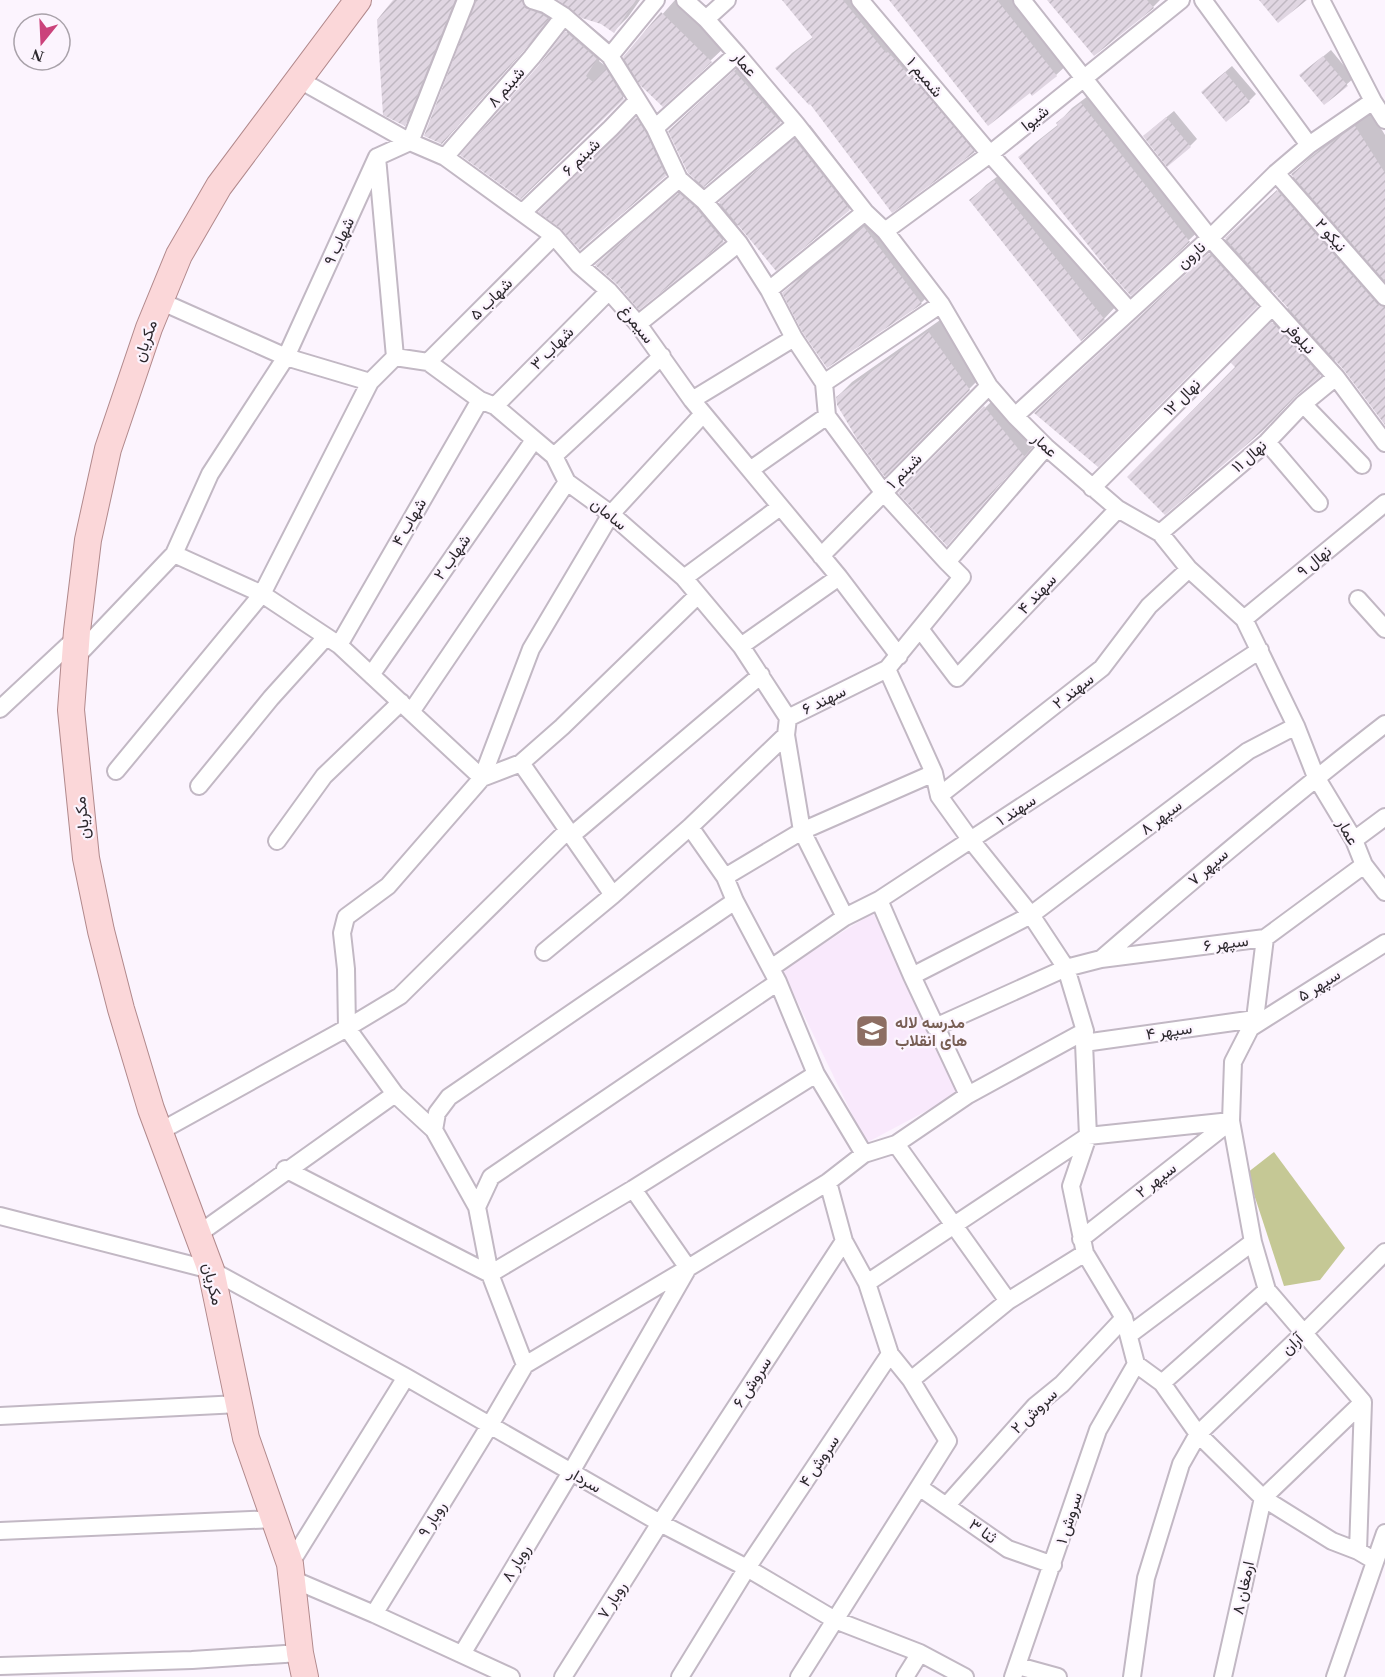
<svg xmlns="http://www.w3.org/2000/svg" width="1385" height="1677" font-family="'Times New Roman',Vazirmatn,serif">
  <style>
    .built { fill: #f9e9fc }
    .green { fill: #c5c895 }
    .shadow { fill: #0003 }
    .building { fill: url(#building-hatch) }
    .lines { fill: none; stroke-linecap: round; stroke-linejoin: round }
    .street-casing { stroke: #c2b8c4; stroke-width: 20 }
    .primary-casing { stroke: #b1898c; stroke-width: 28 }
    .street { stroke: #fff; stroke-width: 16 }
    .primary { stroke: #fbd7d9; stroke-width: 26 }
    .labels { text-anchor: middle; dominant-baseline: central; stroke-width: 4.5; stroke-linejoin: round; paint-order: stroke }
    .street-label { font-size: 16px; fill: #2c282d; stroke: #fcf4fe }
    .education-label { font-size: 16px; font-weight: bold; fill: #785e54; stroke: #fcf4fe; text-anchor: start }
  </style>
  <defs>
    <pattern id="building-hatch" width="6" height="6" patternUnits="userSpaceOnUse" patternTransform="scale(1.5)"><rect width="6" height="6" fill="#e0d6e2"/><path d="M-1 1l2-2M0 6l6-6M5 7l2-2" fill="none" stroke="#c0b8c2"/></pattern>
  </defs>
  <rect width="100%" height="100%" fill="#fcf4fe"/>
  <path class="built" d="M873,913L962,1092L866,1143L782,970Z"/>
  <path class="green" d="M1274,1152L1345,1248L1320,1280L1284,1286L1247,1173Z"/>
  <path class="shadow" d="M395,0H462L419,110L405,124Z
    M478,0H553L561,4L538,34L456,128L442,143Z
    M561,0H640L628,17L614,31Z
    M675,0H678L726,46L663,105L640,81L521,197L541,65L567,32L581,18L611,43L599,61L608,68L621,56L623,59Z
    M784,0H859L903,39L988,137L974,151L810,102L777,68L792,53L813,37Z
    M891,0H1023L1071,61L1056,75Z
    M1049,0H1160L1153,7Z
    M1331,50L1354,78L1325,103L1308,69Z
    M749,57L794,107L780,122L703,186L719,204L736,188L810,125L864,195L849,209L739,224L723,240L639,307L617,283L597,265L612,250L696,178L685,116Z
    M1232,66L1256,94L1249,101L1210,85Z
    M1096,90L1204,226L1131,294L1020,157L1035,143L1059,124L1058,123L1072,108Z
    M651,104L660,118L680,160L665,175L562,227L541,212Z
    M1174,111L1197,139L1190,146L1152,129Z
    M1371,112L1385,135V423L1336,359L1320,375L1237,367L1233,363L1289,307L1273,289L1098,465L1050,399L1225,240L1294,176L1293,174L1308,159L1343,131Z
    M1010,167L1118,304L1104,319L971,200L986,185Z
    M879,213L936,288L921,303L784,293L799,278Z
    M943,318L984,374L885,474L837,397L852,382Z
    M1000,393L1038,441L961,529L947,544L900,493Z"/>
  <path class="building" d="M393,0H455L405,126L383,115L377,20Z
    M476,0H522L525,8L541,14L549,19L524,50L442,144L424,136Z
    M558,0H636L614,33L601,24L582,18Z
    M782,0H843L886,53L888,52L921,88L975,152L892,213L810,104L809,105L775,68L813,38Z
    M889,0H997L1057,76L1032,96L1030,93L988,126Z
    M1047,0H1147L1154,8L1094,56Z
    M1259,0H1307L1278,23Z
    M661,12L712,62L663,107L640,85L623,57Z
    M565,31L597,59L586,76L593,82L606,69L624,99L521,199L460,155L540,64Z
    M1323,56L1348,86L1324,105L1299,75Z
    M734,71L781,123L704,187L688,173L668,131Z
    M1225,72L1250,102L1226,122L1201,92Z
    M1081,103L1190,242L1131,296L1111,274L1018,157L1058,126L1056,123Z
    M636,117L646,133L666,176L580,250L561,229L538,212Z
    M1166,117L1191,147L1167,167L1143,136Z
    M1355,126L1385,173V281L1291,174L1327,146Z
    M794,139L850,210L776,271L719,202Z
    M994,180L1105,320L1081,341L969,200Z
    M1277,190L1377,304L1385,307V425L1344,370L1225,238Z
    M679,193L696,208L724,242L639,310L617,284L595,265Z
    M864,227L922,304L827,368L803,333L782,293Z
    M1209,253L1258,306L1098,467L1034,413Z
    M1272,322L1321,376L1295,397L1266,428L1165,515L1127,477L1235,367L1231,363Z
    M928,331L970,390L885,477L857,439L837,405L836,397Z
    M984,406L1024,456L947,546L898,493Z"/>
  <g class="lines">
    <defs>
      <path id="street" d="M532,0L545,4L564,16L610,56L655,128L679,179L704,201L739,243L769,290L794,338L824,383L827,416L883,492L947,562
        M685,0L706,19L737,54L796,124L865,212L885,231L941,304L989,386L1015,416L1046,447L1118,509L1160,533L1189,569L1244,619L1296,726L1316,777L1354,840L1364,865L1385,892
        M860,0L990,154L1129,310
        M1022,0L1210,238L1336,377L1385,443
        M1203,0L1309,145
        M1321,0L1373,101L1385,120
        M706,19L727,0
        M610,56L656,0
        M298,79L410,142L445,157L554,236L579,265L609,291L638,324L692,400L839,577L899,656
        M655,128L737,54
        M377,157L395,357
        M445,157L532,57L564,16
        M1276,173L1385,297
        M704,201L796,124
        M523,212L611,128L637,101
        M885,231L990,154L1181,0
        M579,265L679,179
        M769,290L865,212
        M160,301L286,357L370,382
        M638,324L739,243
        M395,357L428,362L480,400L495,406L554,456L567,482L611,514L684,578L741,646L788,718
        M428,362L554,236
        M824,383L941,304
        M692,400L794,338
        M1303,404L1362,465
        M495,406L609,291
        M1015,416L1210,238L1276,173L1309,145L1373,101
        M1267,442L1319,503
        M554,456L662,356
        M750,470L827,416
        M1092,488L1272,307
        M1160,533L1267,442L1303,404L1336,377
        M174,554L262,594L339,645L482,778
        M821,556L989,386
        M684,578L780,507
        M1358,599L1385,629
        M1244,619L1385,503
        M920,629L957,678L1118,509
        M339,645L480,400
        M741,646L839,577
        M75,658L174,554L210,474L286,357L377,157L410,142L466,0
        M887,669L934,773L939,796L970,839L1031,915L1066,968L1085,1031L1084,1043L1088,1136L1071,1186L1085,1253L1008,1301L911,1380
        M371,675L534,440
        M0,709L76,638
        M411,712L567,482
        M786,735L802,831L845,917
        M116,771L262,594L370,382L395,357
        M482,778L521,763
        M199,786L271,698L326,637
        M939,796L1102,668L1149,606L1189,569
        M690,827L725,877L735,901L778,982L816,1074L864,1154
        M571,836L761,675
        M1354,840L1385,817
        M277,841L324,776L401,702
        M725,877L802,831L934,773
        M613,895L521,763L562,727L698,595
        M879,900L912,976L968,1095
        M1265,938L1255,1019L1233,1062L1231,1121L1253,1242L1267,1290L1363,1402L1358,1551
        M544,952L613,895L690,827L786,735L788,718L887,669L962,577L947,562L1046,447
        M1101,959C1195,878 1288,799 1385,724
        M771,968L845,917L879,900L1260,650
        M912,976L1031,915L1248,751L1296,726
        M935,1027L1066,968L1101,959L1265,938L1364,865
        M1252,1027L1385,943
        M1084,1043L1255,1019
        M434,1130L395,1094L347,1028L346,969L342,933L346,917L388,886L482,778L531,649L611,514L703,414
        M159,1132L347,1028L400,996L567,831
        M896,1144L1008,1301
        M285,1169L490,1274
        M477,1207L434,1130L437,1113L449,1097L735,901
        M0,1216L211,1270L406,1377L660,1523L747,1568L835,1620L920,1653L965,1677
        M197,1235L395,1094
        M1081,1239L1231,1121
        M1085,1253L1124,1318L1136,1364L1162,1383L1198,1434L1263,1498L1332,1541L1358,1551L1375,1561
        M490,1274L633,1189L816,1074
        M867,1283L1088,1136L1231,1121
        M1129,1335L1253,1242
        M525,1365L490,1274L477,1207L491,1177L778,982
        M1162,1383L1267,1290
        M0,1416L239,1404
        M919,1487L1008,1549L1053,1565
        M1263,1498L1363,1402
        M947,1505L1035,1406L1062,1384L1124,1318
        M0,1531L275,1519
        M290,1564L406,1377
        M292,1579L374,1614L511,1677
        M374,1614L490,1425L525,1365L688,1268L633,1189
        M462,1654L571,1472L688,1268L828,1182L864,1154L896,1144L968,1095L1085,1031
        M0,1666L192,1660L300,1653
        M1018,1666L1058,1677
        M563,1677L660,1523L844,1241
        M680,1677L747,1568L890,1354
        M799,1677L948,1441L911,1380L890,1354L867,1283L844,1241L828,1182
        M905,1677L920,1653
        M1013,1677L1098,1430L1136,1364
        M1132,1677L1146,1578L1181,1464L1198,1434L1305,1332L1385,1252
        M1223,1677L1263,1498
        M1335,1677L1385,1533"/>
      <path id="primary" d="M305,1677L300,1653L290,1564L246,1438L211,1270L151,1109L121,1009L101,931L86,858L71,710L77,631L88,540L108,449L149,328L179,255L219,186L358,0"/>
    </defs>
    <use href="#street" class="street-casing"/>
    <use href="#primary" class="primary-casing"/>
    <use href="#street" class="street"/>
    <use href="#primary" class="primary"/>
  </g>
  <defs>
    <symbol id="school-square" viewBox="-11 -11 22 22"><rect x="-9" y="-9" width="18" height="18" rx="4" fill="#8d6e63" stroke="#fcf4fe"/><path d="M0-5L7-2L0 1L-7-2ZM-4 1L0 2.5L4 1V4Q0 6-4 4Z" fill="#fff"/></symbol>
  </defs>
  <g fill-rule="evenodd">
    <use href="#school-square" x="853" y="1012" width="38" height="38"/>
  </g>
  <g class="labels">
    <g class="street-label">
      <text transform="translate(745 64) rotate(49)">عمار</text>
      <text transform="translate(925 77) rotate(50)">شمیم ۱</text>
      <text transform="translate(506 87) rotate(-49)">شبنم ۸</text>
      <text transform="translate(1035 118) rotate(-39)">شیوا</text>
      <text transform="translate(581 157) rotate(-44)">شبنم ۶</text>
      <text transform="translate(1331 235) rotate(49)">نیکو ۲</text>
      <text transform="translate(339 241) rotate(-65)">شهاب ۹</text>
      <text transform="translate(1191 255) rotate(-42)">نارون</text>
      <text transform="translate(491 299) rotate(-45)">شهاب ۵</text>
      <text transform="translate(637 324) rotate(51)">سیمرغ</text>
      <text transform="translate(1300 338) rotate(48)">نیلوفر</text>
      <text transform="translate(145 341) rotate(-71)">مکریان</text>
      <text transform="translate(552 348) rotate(-45)">شهاب ۳</text>
      <text transform="translate(1182 397) rotate(-45)">نهال ۱۲</text>
      <text transform="translate(1045 445) rotate(43)">عمار</text>
      <text transform="translate(1249 456) rotate(-41)">نهال ۱۱</text>
      <text transform="translate(904 471) rotate(-45)">شبنم ۱</text>
      <text transform="translate(609 514) rotate(39)">سامان</text>
      <text transform="translate(409 522) rotate(-60)">شهاب ۴</text>
      <text transform="translate(452 557) rotate(-55)">شهاب ۲</text>
      <text transform="translate(1314 561) rotate(-39)">نهال ۹</text>
      <text transform="translate(1037 594) rotate(-47)">سهند ۴</text>
      <text transform="translate(1073 691) rotate(-38)">سهند ۲</text>
      <text transform="translate(824 700) rotate(-26)">سهند ۶</text>
      <text transform="translate(1016 810) rotate(-33)">سهند ۱</text>
      <text transform="translate(1161 817) rotate(-37)">سپهر ۸</text>
      <text transform="translate(82 818) rotate(-96)">مکریان</text>
      <text transform="translate(1348 832) rotate(61)">عمار</text>
      <text transform="translate(1208 867) rotate(-41)">سپهر ۷</text>
      <text transform="translate(1226 943) rotate(-7)">سپهر ۶</text>
      <text transform="translate(1319 985) rotate(-32)">سپهر ۵</text>
      <text transform="translate(1169 1031) rotate(-8)">سپهر ۴</text>
      <text transform="translate(1156 1180) rotate(-38)">سپهر ۲</text>
      <text transform="translate(213 1284) rotate(76)">مکریان</text>
      <text transform="translate(1292 1344) rotate(-43)">آران</text>
      <text transform="translate(752 1382) rotate(-57)">سروش ۶</text>
      <text transform="translate(1034 1411) rotate(-44)">سروش ۲</text>
      <text transform="translate(819 1461) rotate(-56)">سروش ۴</text>
      <text transform="translate(585 1480) rotate(30)">سردار</text>
      <text transform="translate(1069 1518) rotate(-72)">سروش ۱</text>
      <text transform="translate(432 1519) rotate(-58)">روبار ۹</text>
      <text transform="translate(983 1531) rotate(36)">ثنا ۳</text>
      <text transform="translate(516 1563) rotate(-59)">روبار ۸</text>
      <text transform="translate(1243 1588) rotate(-78)">ارمغان ۸</text>
      <text transform="translate(612 1600) rotate(-58)">روبار ۷</text>
    </g>
    <g class="education-label">
      <text x="895" y="1022">مدرسه لاله<tspan x="895" dy="18">های انقلاب</tspan></text>
    </g>
  </g>
  <g transform="translate(42 42) rotate(198)"><circle r="28" fill="#fcf4fe" stroke="#a9a2aa" stroke-width="1.5"/>
  <path d="M0-4.5L10 22L0 15L-10 22Z" fill="#cb427b"/>
  <text y="-9" font-size="16" font-weight="bold" text-anchor="middle" fill="#2c282d">N</text>
  </g>
</svg>
